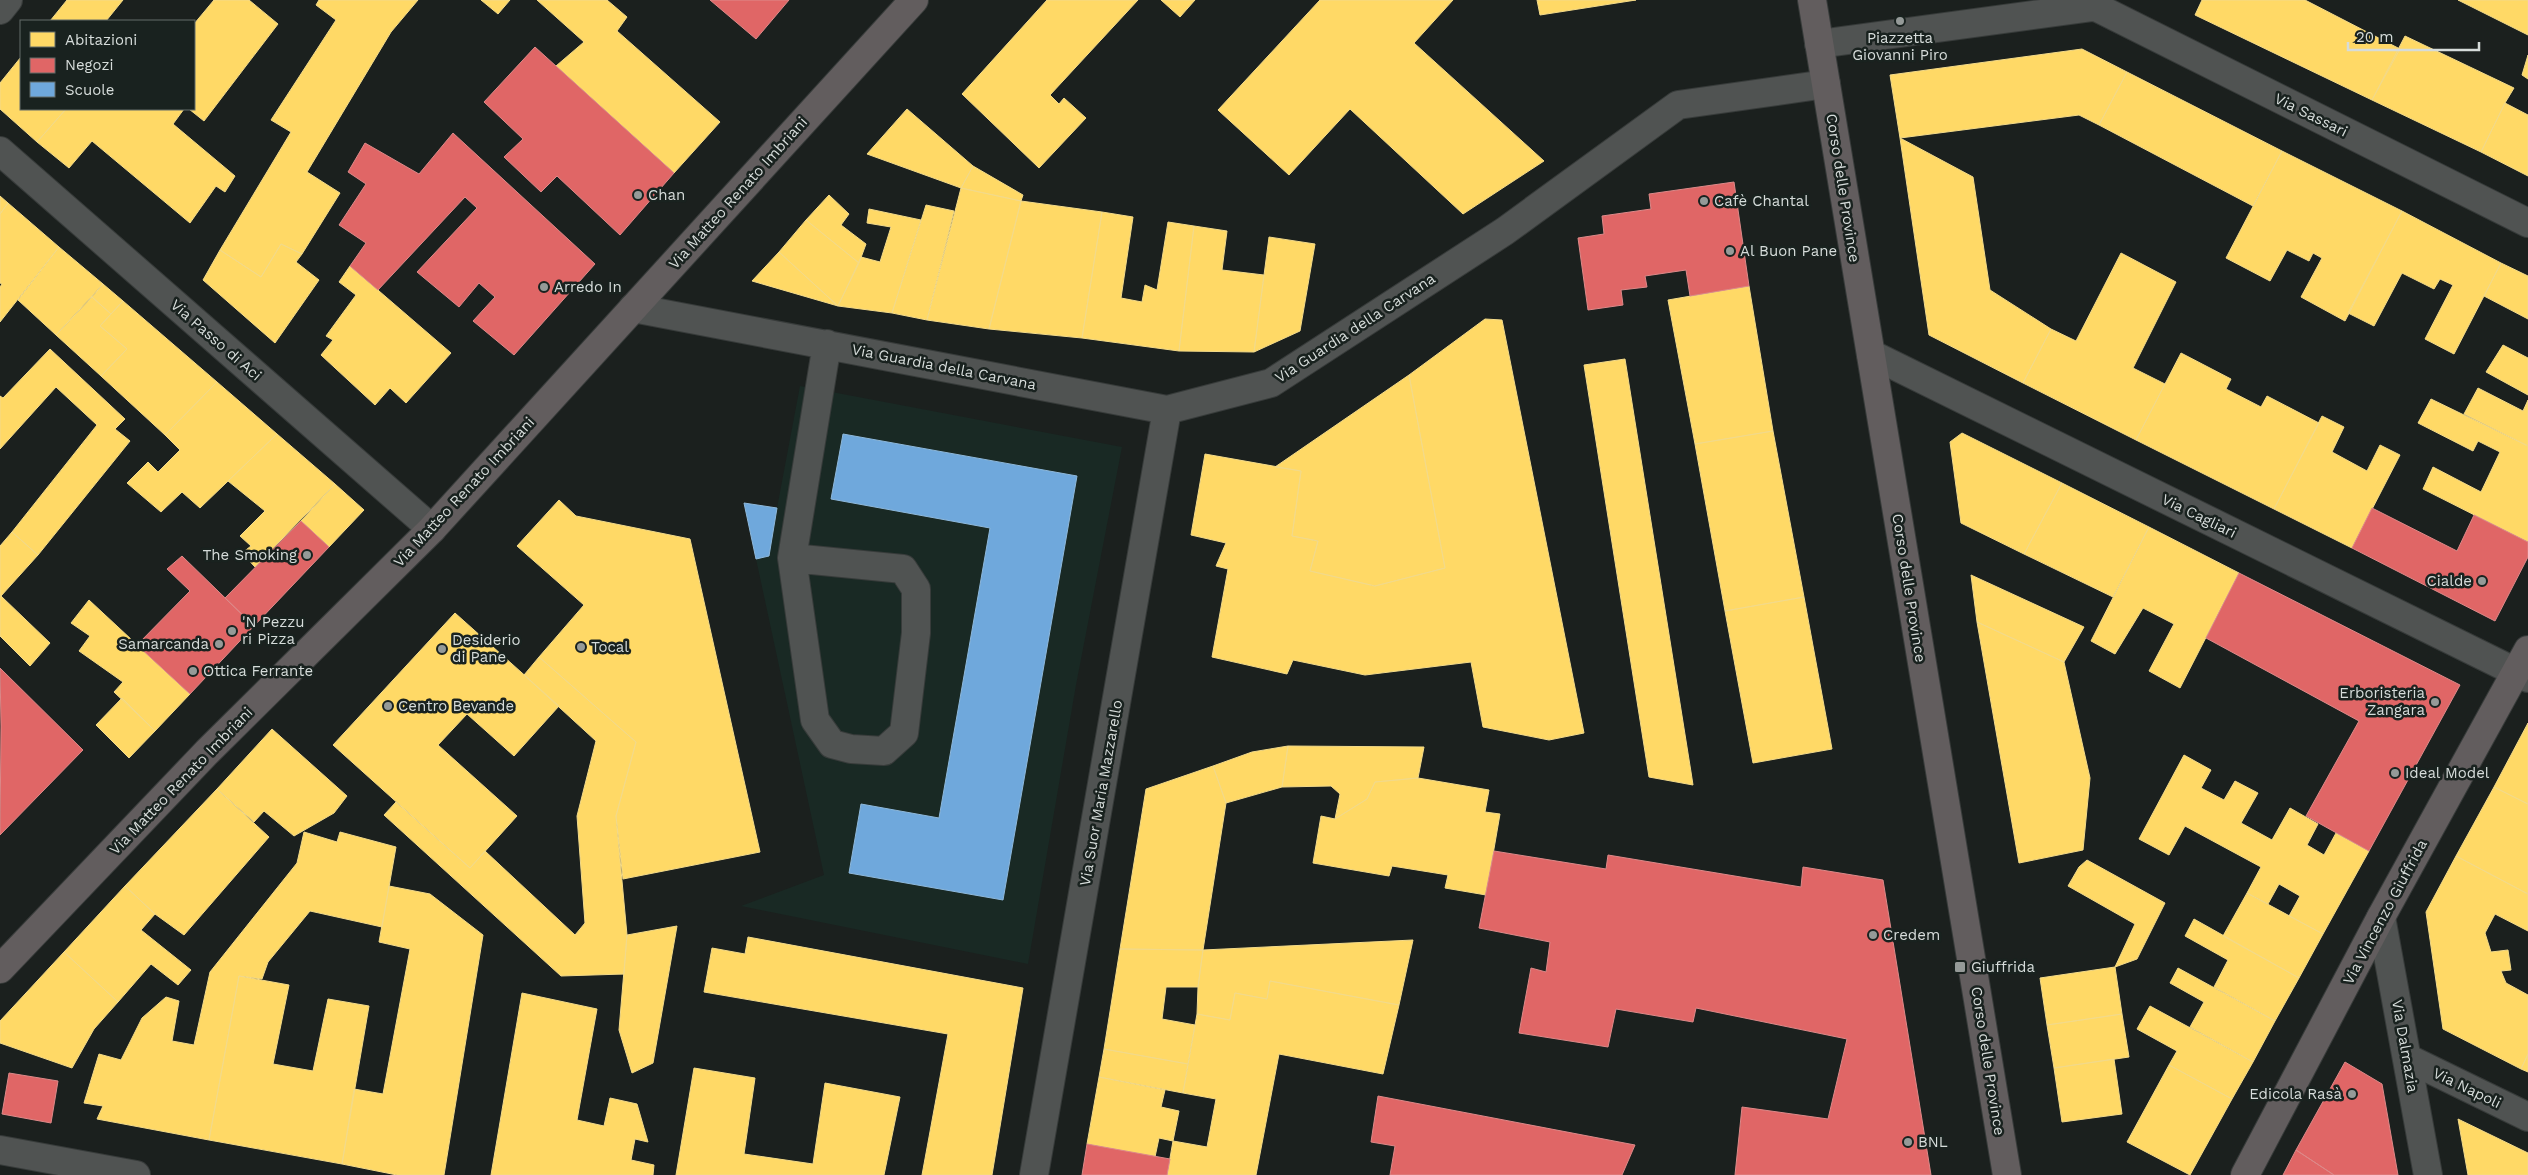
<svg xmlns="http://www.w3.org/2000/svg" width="2528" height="1175" font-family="'Work Sans',sans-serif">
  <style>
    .built { fill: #192924 }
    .homes { fill: #ffd966; stroke: #f3da89 }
    .shops { fill: #e06666; stroke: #dd8989 }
    .schools { fill: #6fa8dc; stroke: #8eb8db }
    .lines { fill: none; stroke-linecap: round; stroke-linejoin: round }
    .minor-casing { stroke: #373b3a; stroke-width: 30 }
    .major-casing { stroke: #373b3a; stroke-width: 30 }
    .minor { stroke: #505352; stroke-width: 28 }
    .major { stroke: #625d5e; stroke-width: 28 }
    .poi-dot { fill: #959a98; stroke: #19221f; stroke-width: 2 }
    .labels { text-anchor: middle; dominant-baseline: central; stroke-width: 5; stroke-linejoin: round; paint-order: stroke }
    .poi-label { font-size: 15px; fill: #d6dcda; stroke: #19221f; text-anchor: start }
    .street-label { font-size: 15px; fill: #d6dcda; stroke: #19221f }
  </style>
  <rect width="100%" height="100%" fill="#1b201e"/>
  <path class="built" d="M800,386L1122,447L1076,685L1028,964L741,906L824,875L744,503L777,508Z"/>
  <path class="homes" d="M67,0H123L106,21H50Z
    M214,0H249L278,24L204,121L189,109H194V24Z
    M319,0H418L391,32L307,172L340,193L302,254L281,244L261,277L220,250L291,132L271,120L336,20L316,5Z
    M481,0H510L498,14Z
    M537,0H607L627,17L617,31L720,122L674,173L556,66L584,42Z
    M1047,0H1138L1050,95L1059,104L1064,98L1086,118L1039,168L962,94Z
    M1161,0H1195L1180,17Z
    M1320,0H1453L1414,43L1544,161L1463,214L1350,109L1289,175L1218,110Z
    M1537,0H1636L1540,15Z
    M2202,0H2305L2400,49L2372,100L2195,15Z
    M2458,0H2528V35Z
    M2405,36L2514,88L2505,103L2481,152L2372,100Z
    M2082,49L2127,72L2099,125L2079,115L1900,138L1890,75Z
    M2528,55V79L2522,75Z
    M21,57V109H66L37,142L0,109V83Z
    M2127,72L2282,151L2253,206L2099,125Z
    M2505,103L2528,115V176L2481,152Z
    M66,109H184L173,124L235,176L225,192L216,186L190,223L92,141L69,168L37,142Z
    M907,109L973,166L961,188L867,154Z
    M1900,138L1973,177L1990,290L2051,329L2023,383L1929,335Z
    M2282,151L2402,211L2345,321L2301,297L2322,258L2313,253L2309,261L2287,250L2270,281L2226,258Z
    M973,166L1023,195L1021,201L961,188Z
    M961,188L1021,201L989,329L927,320Z
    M829,195L849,214L841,225L866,244L859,263L806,220Z
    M0,196L8,203L0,214Z
    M1021,201L1102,212L1082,338L989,329Z
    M8,203L59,247L0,322V287L2,284L0,283V214Z
    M926,205L954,211L927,320L892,313Z
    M869,209L921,220L892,313L838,306L861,257L880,262L891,227L867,223Z
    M2402,211L2501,263L2454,354L2425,339L2453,285L2440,279L2434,289L2402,273L2374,326L2348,313Z
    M1102,212L1133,217L1121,298L1142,302L1145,285L1157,290L1168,222L1194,226L1179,351L1082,338Z
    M806,220L859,263L838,306L779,252Z
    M1194,226L1227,231L1222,270L1264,275L1254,352L1179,351Z
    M1269,237L1315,244L1300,331L1254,352Z
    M281,244L302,254L296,262L319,280L275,343L203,280L220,250L261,277Z
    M59,247L103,284L56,335L18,300Z
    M779,252L838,306L752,281Z
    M2121,253L2176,282L2133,368L2165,384L2136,440L2023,383L2051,329L2076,341Z
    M2501,263L2528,276V319L2484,296Z
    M350,266L451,353L406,403L390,388L375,405L321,355L333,340L326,336L356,295L339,282Z
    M103,284L123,301L111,314L92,297Z
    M1749,286L1773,431L1695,444L1668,300Z
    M92,297L111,314L100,326L127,349L101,376L56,335Z
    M123,301L217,382L165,435L101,376L127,349L100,326Z
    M1485,319L1502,320L1584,733L1549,740L1483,727L1471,662L1365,675L1293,660L1287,674L1212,657L1228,569L1216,566L1226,543L1191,535L1205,454L1301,471L1292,536L1318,541L1310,571L1375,586L1445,568L1409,375Z
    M2503,345L2528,358V395L2486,372Z
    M50,349L125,419L115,429L130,441L38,555L12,532L97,425L56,387L0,449V396L3,398Z
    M2181,353L2231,379L2226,389L2261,407L2267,396L2319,423L2274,509L2136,440Z
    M1625,359L1691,772L1693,785L1649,777L1584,365Z
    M1409,375L1445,568L1375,586L1310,571L1318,541L1292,536L1301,471L1275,467Z
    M217,382L277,434L200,508L182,492L161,512L127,483L148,462L158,472L180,450L165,435Z
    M2478,388L2523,411L2528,400V446L2464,414Z
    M2431,399L2528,446V542L2423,489L2433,467L2481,492L2500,452L2478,441L2473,451L2418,423Z
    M2322,416L2344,427L2332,452L2367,471L2380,445L2400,455L2352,548L2274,509Z
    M1773,431L1804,597L1725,611L1695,444Z
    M1962,433L2062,483L2024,554L1961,523L1950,442Z
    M277,434L335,484L255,567L242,553L251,546L240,536L265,511L228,481Z
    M2062,483L2149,527L2113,597L2024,554Z
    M335,484L364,510L329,547L301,521Z
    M559,500L576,516L690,539L760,852L623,879L616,816L636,742L539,657L584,605L517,546Z
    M2149,527L2239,573L2180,688L2149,671L2174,624L2143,608L2115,654L2091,641Z
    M12,532L38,555L1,596L50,643L30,666L0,636V546Z
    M1971,575L2084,627L2064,662L1977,622Z
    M1804,597L1832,749L1753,763L1725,611Z
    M89,600L190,694L155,731L114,692L123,682L79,651L90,636L71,623Z
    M455,613L559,706L514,756L467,714L438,745L517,816L470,868L333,745Z
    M1977,622L2064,662L2090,778L2083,850L2019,863Z
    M539,657L636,742L616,816L627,935L624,974L561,976L384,815L396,802L470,868L485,851L575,935L585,923L577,816L596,741L524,675Z
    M122,698L155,731L129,758L96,725Z
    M2528,723V804L2494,787Z
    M272,729L347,796L334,813L294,836L264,811L254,822L217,789Z
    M1288,746L1424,747L1418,778L1375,782L1367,799L1335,819L1340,794L1331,786L1282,787Z
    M1288,746L1282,787L1226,803L1213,766L1252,752Z
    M2184,755L2211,770L2201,788L2224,800L2235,781L2258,793L2241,823L2272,840L2290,808L2318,824L2307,845L2324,855L2336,833L2369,851L2323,934L2289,916L2300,896L2279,884L2268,904L2247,893L2261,867L2185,826L2169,855L2139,839Z
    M1213,766L1226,803L1203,950L1120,949L1146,789Z
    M1418,778L1489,790L1485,812L1500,814L1486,895L1445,888L1448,875L1392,866L1389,876L1313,863L1321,816L1335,819L1367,799L1375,782Z
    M2494,787L2528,804V894L2456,856Z
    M217,789L269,837L184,935L155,914L125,886Z
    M304,832L337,842L340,832L396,847L382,927L310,911L268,962L262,979L239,976L209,1140L97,1119L103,1106L84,1103L99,1054L121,1060L142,1018L166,997L179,1001L172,1041L194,1045L210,972L297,863Z
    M2456,856L2528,894V931L2495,914L2485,933L2491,952L2508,950L2511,970L2501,971L2506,983L2528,995V1054L2521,1069L2443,1029L2426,912Z
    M2087,860L2165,903L2137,959L2115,967L2135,924L2068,886L2079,867Z
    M125,886L155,914L141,930L191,970L178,985L151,964L118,1002L64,952Z
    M389,886L430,894L483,935L444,1175H397L342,1164L354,1089L383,1094L410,949L379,942Z
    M2247,893L2323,934L2299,978L2223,936Z
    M2194,919L2299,978L2275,1021L2214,987L2228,960L2185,936Z
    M677,926L653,1063L632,1073L619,1030L627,935Z
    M748,937L1023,988L992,1175H922L948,1034L704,992L712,948L745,954Z
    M1413,940L1399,1005L1270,981L1267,999L1235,993L1230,1020L1197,1014L1198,987L1203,950Z
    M1120,949L1203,950L1198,987H1166L1162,1019L1195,1025L1188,1064L1104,1049Z
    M64,952L118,1002L94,1029L72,1068L0,1043V1021Z
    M2115,967L2122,1014L2047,1025L2040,978Z
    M2178,968L2275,1021L2253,1062L2190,1027L2204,1002L2170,983Z
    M239,976L289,985L273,1064L313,1071L328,999L369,1006L342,1164L209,1140Z
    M1270,981L1399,1005L1383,1074L1279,1054L1256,1175H1167L1173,1141L1207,1147L1216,1099L1183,1093L1197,1014L1230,1020L1235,993L1267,999Z
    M522,993L597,1009L577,1120L604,1126L610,1098L637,1104L648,1142L635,1139L631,1160L654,1165L653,1175H491Z
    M2150,1006L2253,1062L2232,1099L2169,1065L2177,1051L2137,1029Z
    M2122,1014L2129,1057L2054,1068L2047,1025Z
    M1104,1049L1188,1064L1183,1093L1099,1077Z
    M2528,1054V1072L2521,1069Z
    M2114,1059L2122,1114L2062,1122L2054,1068Z
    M2169,1065L2232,1099L2190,1175L2127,1142Z
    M694,1068L755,1078L744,1154L813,1164L825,1083L900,1097L884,1175H676Z
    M1099,1077L1165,1090L1161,1107L1179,1111L1173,1141L1159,1138L1155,1157L1087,1144Z
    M2458,1119L2528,1153V1175H2468Z"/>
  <path class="shops" d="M710,0H789L756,39Z
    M535,47L674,173L620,235L557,176L541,192L504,157L523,139L484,102Z
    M453,133L595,264L514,355L473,321L495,297L479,283L459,307L417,272L477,208L465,197L378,290L350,266L366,243L339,225L366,184L348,172L365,143L419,174Z
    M1734,182L1749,286L1690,296L1686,270L1645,276L1647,287L1621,290L1623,305L1588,310L1578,238L1604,234L1602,216L1651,209L1649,194Z
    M2372,508L2457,551L2474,515L2528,542V557L2495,621L2352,548Z
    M301,521L329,547L254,626L225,598Z
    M182,556L254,626L190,694L137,645L190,591L167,569Z
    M2239,573L2460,685L2369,851L2306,816L2359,721L2206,638Z
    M0,668L83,750L0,835L1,726Z
    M1494,851L1606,869L1608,855L1801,887L1803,867L1883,880L1931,1175H1735L1742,1107L1828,1119L1847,1039L1696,1008L1693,1022L1616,1009L1608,1047L1519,1033L1531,968L1546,972L1550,942L1479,928Z
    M2345,1062L2382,1084L2398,1175H2334L2296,1150Z
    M9,1073L58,1081L51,1123L2,1114Z
    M1378,1096L1635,1145L1622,1175H1390L1395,1146L1371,1142Z
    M1087,1144L1170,1159L1167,1175H1082Z
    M2296,1150L2334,1175H2283Z"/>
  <path class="schools" d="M843,434L1077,476L1003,900L849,873L861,804L939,818L990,528L831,499Z
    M744,503L777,508L769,556L756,559Z"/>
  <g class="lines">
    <defs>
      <path id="minor" d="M2082,0L2528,223
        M0,10L8,0
        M1819,44L2093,7
        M0,151L432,529
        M633,308L1167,410L1271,383L1505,231L1678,105L1826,84
        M1871,354L2528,678
        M792,558L903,569L916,589V633L904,733L884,751L851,749L832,744L815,720L792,558L827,344
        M2381,917L2428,1175
        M2407,1058L2528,1117
        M0,1150L136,1175
        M1034,1175L1167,410"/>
      <path id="major" d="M1812,0L2007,1175
        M0,969L207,752L432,529L914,0
        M2245,1175L2381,917L2528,650"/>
    </defs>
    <use href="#minor" class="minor-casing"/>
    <use href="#major" class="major-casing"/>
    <use href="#minor" class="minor"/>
    <use href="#major" class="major"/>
  </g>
  <g class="poi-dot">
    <circle cx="1900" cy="21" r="5"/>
    <circle cx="638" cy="195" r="5"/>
    <circle cx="1704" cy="201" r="5"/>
    <circle cx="1730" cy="251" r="5"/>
    <circle cx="544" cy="287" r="5"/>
    <circle cx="307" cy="555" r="5"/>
    <circle cx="2482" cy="581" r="5"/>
    <circle cx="232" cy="631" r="5"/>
    <circle cx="219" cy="644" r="5"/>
    <circle cx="581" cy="647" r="5"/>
    <circle cx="442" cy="649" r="5"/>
    <circle cx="193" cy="671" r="5"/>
    <circle cx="2435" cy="702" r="5"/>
    <circle cx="388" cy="706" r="5"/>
    <circle cx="2395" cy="773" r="5"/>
    <circle cx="1873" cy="935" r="5"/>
    <rect x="1954" y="961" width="12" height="12" rx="2.5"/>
    <circle cx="2352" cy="1094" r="5"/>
    <circle cx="1908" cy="1142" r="5"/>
  </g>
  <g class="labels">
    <g class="poi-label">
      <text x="1900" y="38" text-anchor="middle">Piazzetta<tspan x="1900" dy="17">Giovanni Piro</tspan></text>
      <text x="648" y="195">Chan</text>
      <text x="1714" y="201">Cafè Chantal</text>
      <text x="1740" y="251">Al Buon Pane</text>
      <text x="554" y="287">Arredo In</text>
      <text x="297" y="555" text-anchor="end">The Smoking</text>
      <text x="2472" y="581" text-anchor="end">Cialde</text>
      <text x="242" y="622">'N Pezzu<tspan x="242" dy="17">ri Pizza</tspan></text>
      <text x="452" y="640">Desiderio<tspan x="452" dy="17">di Pane</tspan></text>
      <text x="209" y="644" text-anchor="end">Samarcanda</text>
      <text x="591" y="647">Tocal</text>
      <text x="203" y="671">Ottica Ferrante</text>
      <text x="2425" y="693" text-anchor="end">Erboristeria<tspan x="2425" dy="17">Zangara</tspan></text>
      <text x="398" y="706">Centro Bevande</text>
      <text x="2405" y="773">Ideal Model</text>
      <text x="1883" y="935">Credem</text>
      <text x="1971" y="967">Giuffrida</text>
      <text x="2342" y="1094" text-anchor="end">Edicola Rasà</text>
      <text x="1918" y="1142">BNL</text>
    </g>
    <g class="street-label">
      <text transform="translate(2311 115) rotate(26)">Via Sassari</text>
      <text transform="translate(1843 188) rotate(81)">Corso delle Province</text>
      <text transform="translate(738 193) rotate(-48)">Via Matteo Renato Imbriani</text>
      <text transform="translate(1355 328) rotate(-33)">Via Guardia della Carvana</text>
      <text transform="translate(216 340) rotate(41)">Via Passo di Aci</text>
      <text transform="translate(944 367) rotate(11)">Via Guardia della Carvana</text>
      <text transform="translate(464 492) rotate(-47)">Via Matteo Renato Imbriani</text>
      <text transform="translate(2199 516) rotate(26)">Via Cagliari</text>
      <text transform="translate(1909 588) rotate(81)">Corso delle Province</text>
      <text transform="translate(181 781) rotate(-46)">Via Matteo Renato Imbriani</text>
      <text transform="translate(1101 793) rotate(-80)">Via Suor Maria Mazzarello</text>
      <text transform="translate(2385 912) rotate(-62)">Via Vincenzo Giuffrida</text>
      <text transform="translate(2405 1046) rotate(80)">Via Dalmazia</text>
      <text transform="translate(1988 1061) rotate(81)">Corso delle Province</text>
      <text transform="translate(2467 1088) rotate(26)">Via Napoli</text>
    </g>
  </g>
  <rect x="20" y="20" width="175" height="90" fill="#19221f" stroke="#656c6a"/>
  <rect x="30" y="32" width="25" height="15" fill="#ffd966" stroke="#656c6a"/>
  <text x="65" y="45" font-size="15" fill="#d6dcda">Abitazioni</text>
  <rect x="30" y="58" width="25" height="15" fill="#e06666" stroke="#656c6a"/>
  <text x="65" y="70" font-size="15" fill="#d6dcda">Negozi</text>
  <rect x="30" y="82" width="25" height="15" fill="#6fa8dc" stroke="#656c6a"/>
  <text x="65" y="95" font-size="15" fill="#d6dcda">Scuole</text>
  <path d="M2348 42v8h131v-8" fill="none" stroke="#d6dcda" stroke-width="2.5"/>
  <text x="2356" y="42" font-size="15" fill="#d6dcda" stroke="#19221f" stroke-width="4" paint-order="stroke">20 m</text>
</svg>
